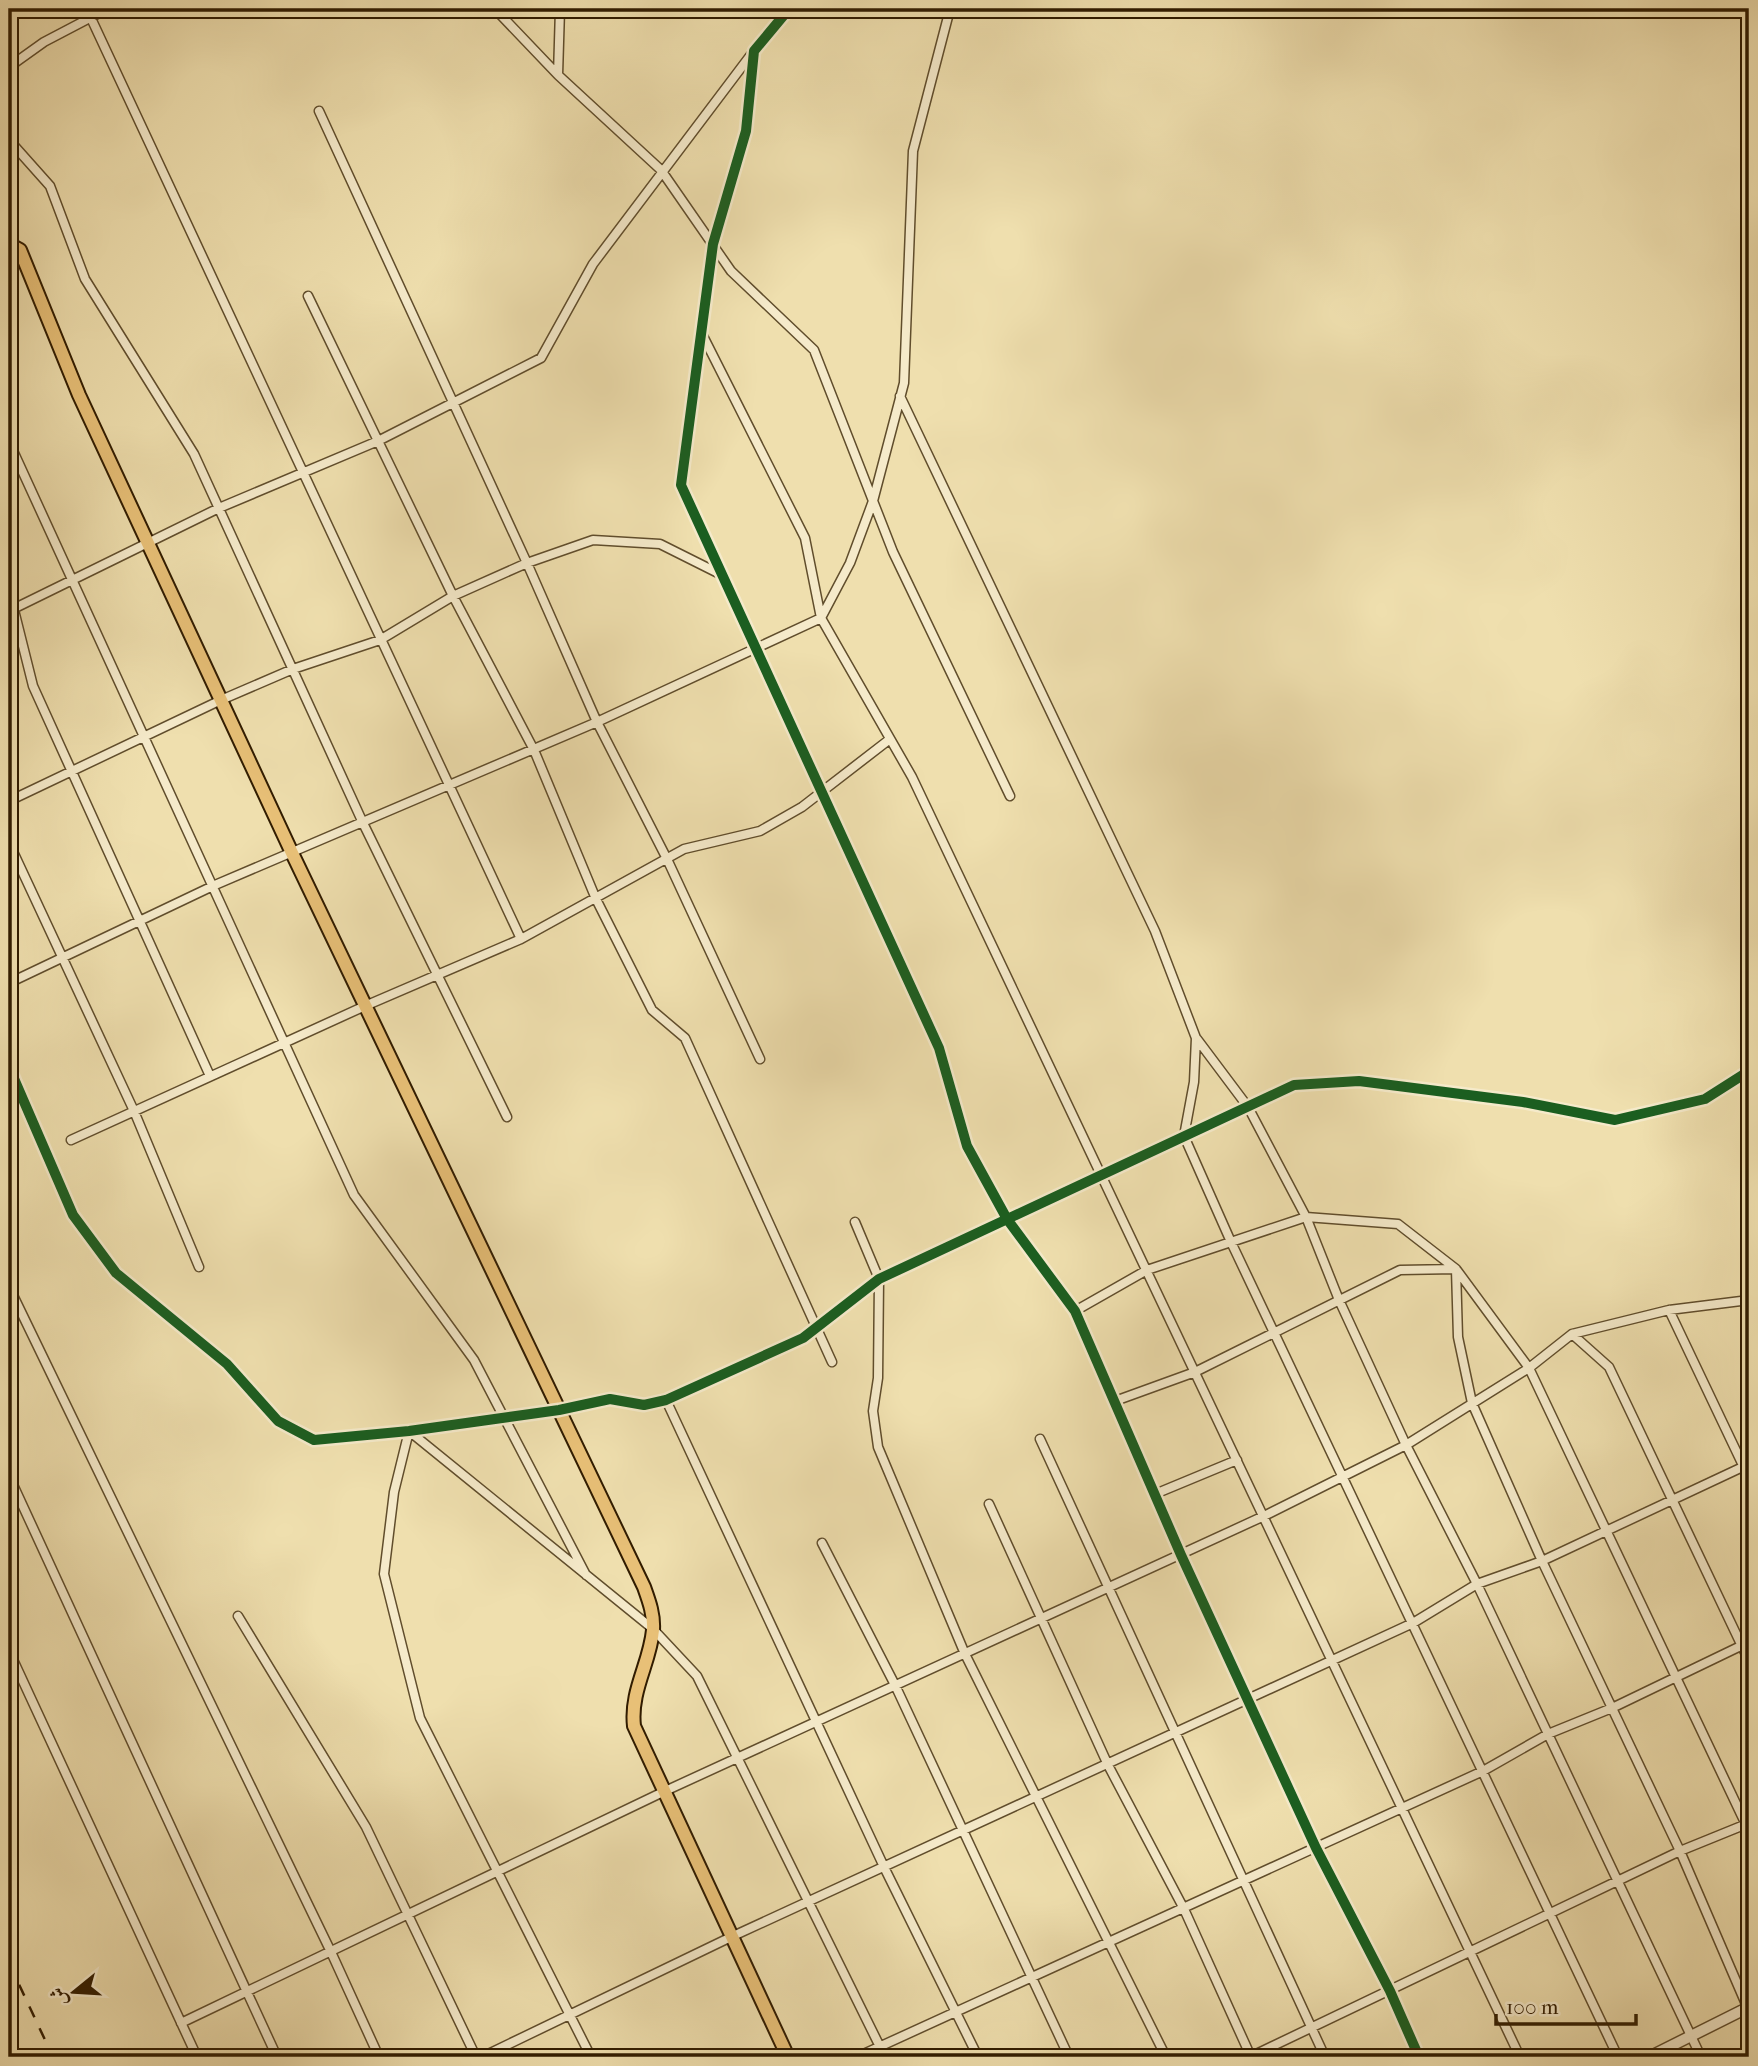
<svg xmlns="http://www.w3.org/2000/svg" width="1758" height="2066" font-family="'IM FELL French Canon',Amiri,serif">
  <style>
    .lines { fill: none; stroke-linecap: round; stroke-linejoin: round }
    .minor-casing { stroke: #604d2c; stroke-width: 11 }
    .tertiary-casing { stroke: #604d2c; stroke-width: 13 }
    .primary-casing { stroke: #311c00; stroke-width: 16 }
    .minor { stroke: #f5eaca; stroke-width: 8 }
    .tertiary { stroke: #f5eaca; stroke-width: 10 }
    .primary { stroke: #e8c077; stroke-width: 12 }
    .rail { stroke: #311c00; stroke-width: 2.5; stroke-dasharray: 12 12; stroke-linecap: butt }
    .cycleway-casing { stroke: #f5eaca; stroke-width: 15 }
    .cycleway { stroke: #1b5e20; stroke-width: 10 }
  </style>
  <rect width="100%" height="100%" fill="#efdfae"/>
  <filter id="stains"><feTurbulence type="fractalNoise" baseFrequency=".00286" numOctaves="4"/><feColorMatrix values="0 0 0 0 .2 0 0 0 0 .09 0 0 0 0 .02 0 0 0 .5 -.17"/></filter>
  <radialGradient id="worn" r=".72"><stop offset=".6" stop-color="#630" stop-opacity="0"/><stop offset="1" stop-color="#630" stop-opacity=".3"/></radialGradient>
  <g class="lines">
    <defs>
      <path id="minor" d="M495,9L558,75
        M560,9L558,75L661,170L731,271L814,350L893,552L1010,796
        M789,9L754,51L746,131L713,244L681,485L939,1048L967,1146L1007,1219
        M90,16L521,939
        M9,67L44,42L107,9
        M319,111L527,563L597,722L667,859L760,1059
        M9,140L50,186L85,279L194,454L363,823L507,1117
        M308,296L453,596L534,750L596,899L652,1010L685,1038L832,1362
        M702,334L805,538L821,618L912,777L1520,2057
        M900,396L1155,931L1196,1038L1194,1082L1184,1136L1231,1242L1618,2057
        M9,442L354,1195L474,1360L586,1575
        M9,590L33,686L210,1076
        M9,611L219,508L378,441L541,358L593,264L753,52
        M9,801L221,700L293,669L380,640L453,596L527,563L593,540L660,544L722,575
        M9,843L134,1111L199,1267
        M9,983L215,885L597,722L821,618L850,563L873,501L904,383L913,151L950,9
        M1197,1039L1248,1107L1306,1217L1339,1300L1406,1445L1477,1584L1701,2057
        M9,1067L73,1215L116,1273L227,1364L278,1421L314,1440L409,1431L559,1410L610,1399L644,1405L666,1400L803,1338L879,1279L1294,1085L1359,1081L1523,1102L1615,1120L1705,1099L1749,1071
        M71,1140L365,1006L521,939L684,849L760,831L802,807L890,739
        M855,1222L879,1279L878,1378L873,1411L878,1447L965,1654L1166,2057
        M9,1287L331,1952L379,2057
        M1669,1310L1749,1478
        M1075,1311L1147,1270L1306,1217L1398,1224L1456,1269L1458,1337L1472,1403L1542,1561L1680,1851L1749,2011
        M1572,1334L1609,1367L1749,1661
        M666,1400L885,1869L978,2057
        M1115,1401L1195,1372L1400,1270L1456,1269L1529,1368L1749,1831
        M409,1431L653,1629L697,1676L885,2057
        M409,1431L394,1492L384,1574L420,1718L591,2057
        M1040,1439L1325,2057
        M9,1476L277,2057
        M1155,1494L1237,1460
        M989,1504L1108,1765L1184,1909L1251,2057
        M822,1543L895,1685L1069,2057
        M238,1616L366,1827L476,2057
        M9,1651L197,2057
        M181,2023L663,1792L1264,1516L1406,1445L1529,1368L1572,1334L1669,1310L1749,1300
        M482,2057L731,1937L1413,1623L1477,1584L1542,1561L1749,1464
        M857,2057L1483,1771L1548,1734L1612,1708L1749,1642
        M1250,2057L1680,1851L1749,1823"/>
      <path id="tertiary" d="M1007,1219L1075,1311L1181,1555L1316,1848L1390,1991L1419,2057
        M1649,2057L1749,2007"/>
      <path id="primary" d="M9,244L20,250L79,395L292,853L644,1587C649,1601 654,1614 653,1630C650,1663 630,1691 634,1726L788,2057"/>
    </defs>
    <use href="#minor" class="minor-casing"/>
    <use href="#tertiary" class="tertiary-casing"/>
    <use href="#primary" class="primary-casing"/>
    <use href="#minor" class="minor"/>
    <use href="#tertiary" class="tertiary"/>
    <use href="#primary" class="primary"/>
    <path class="rail" d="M9,1963L53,2057"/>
    <defs>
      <path id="cycleway" d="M789,9L754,51L746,131L713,244L681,485L939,1048L967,1146L1007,1219L1075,1311L1181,1555L1316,1848L1390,1991L1419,2057
        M9,1067L73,1215L116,1273L227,1364L278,1421L314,1440L409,1431L559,1410L610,1399L644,1405L666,1400L803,1338L879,1279L1294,1085L1359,1081L1523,1102L1615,1120L1705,1099L1749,1071"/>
    </defs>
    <use href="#cycleway" class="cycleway-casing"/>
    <use href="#cycleway" class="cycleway"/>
  </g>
  <rect width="1758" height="2066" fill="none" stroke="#efdfae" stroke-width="35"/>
  <rect x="10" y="10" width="1737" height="2045" fill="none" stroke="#311c00" stroke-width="3.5"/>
  <rect x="18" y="18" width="1723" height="2031" fill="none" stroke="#311c00" stroke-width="2"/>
  <g transform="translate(74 1992) rotate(252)" stroke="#f5eaca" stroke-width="5" paint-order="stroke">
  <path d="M0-5L12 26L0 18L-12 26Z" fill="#311c00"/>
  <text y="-10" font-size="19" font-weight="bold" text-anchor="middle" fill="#311c00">ش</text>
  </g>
  <path d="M1496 2014v10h140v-10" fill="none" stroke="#311c00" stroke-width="3.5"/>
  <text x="1506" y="2014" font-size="21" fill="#311c00" stroke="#f5eaca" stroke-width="5" paint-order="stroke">100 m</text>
  <rect width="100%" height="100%" filter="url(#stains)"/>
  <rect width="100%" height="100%" fill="url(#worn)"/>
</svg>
